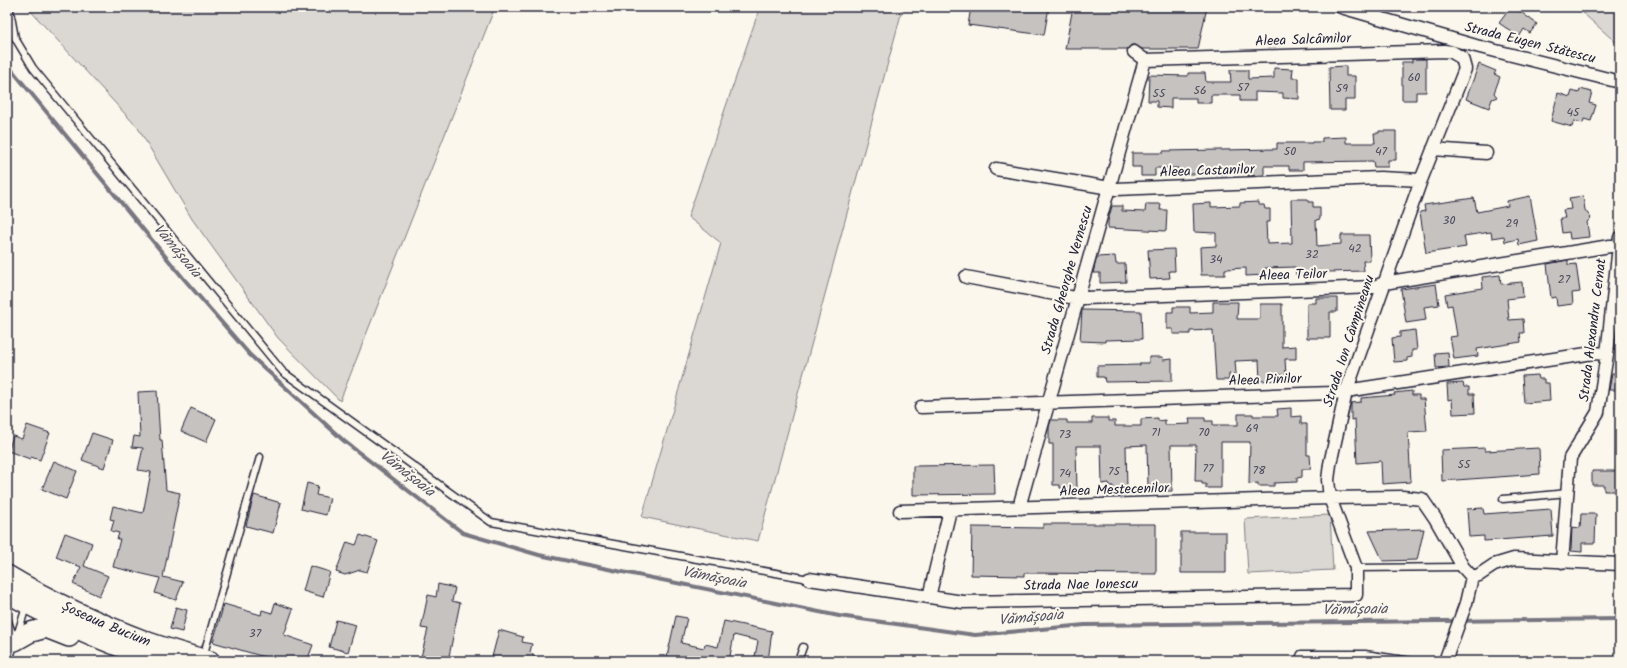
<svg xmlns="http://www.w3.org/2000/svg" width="1627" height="668" font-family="Kalam,sans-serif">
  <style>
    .green { fill: #dbd8d3; stroke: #7e7d87 }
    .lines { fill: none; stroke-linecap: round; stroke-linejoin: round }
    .stream { stroke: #787681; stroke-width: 4 }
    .building { fill: #c6c2c0; stroke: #22223b }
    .lane-casing { stroke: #22223b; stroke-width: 9 }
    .street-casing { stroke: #22223b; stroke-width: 15 }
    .primary-casing { stroke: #22223b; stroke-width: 22 }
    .lane { stroke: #fbf7ec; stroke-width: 6 }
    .street { stroke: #fbf7ec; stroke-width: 12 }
    .primary { stroke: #fbf7ec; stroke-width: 19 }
    .labels { text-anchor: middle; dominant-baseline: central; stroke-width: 4; stroke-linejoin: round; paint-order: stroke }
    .number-label { font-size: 12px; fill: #4b4a5c }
    .street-label { font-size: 14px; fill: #22223b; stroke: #fbf7ec }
    .water-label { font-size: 15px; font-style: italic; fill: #545364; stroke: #fbf7ec }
  </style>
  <rect width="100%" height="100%" fill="#fbf7ec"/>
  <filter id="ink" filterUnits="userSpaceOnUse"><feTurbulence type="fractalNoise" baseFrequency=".025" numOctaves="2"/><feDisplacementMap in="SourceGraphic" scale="8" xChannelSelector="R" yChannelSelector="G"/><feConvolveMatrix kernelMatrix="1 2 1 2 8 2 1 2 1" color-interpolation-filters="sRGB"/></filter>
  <g filter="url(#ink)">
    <path class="green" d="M27,7H495L340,401L278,338L192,219L138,128Z
      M760,7H903L758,541L642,517L721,243L688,217Z
      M1576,7H1620V46Z
      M1330,515L1333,570L1248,574L1245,519Z"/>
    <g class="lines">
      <path class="stream" d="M7,64L184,279L250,355L344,441L463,533L539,555L839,616L975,635L1085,625L1620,619"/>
    </g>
    <path class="building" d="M971,7H1049L1044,35L968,25Z
      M1073,7H1207L1198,49H1142L1134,45H1131L1127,49H1065Z
      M1511,7H1514L1537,24L1530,33L1524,29L1519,37L1499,23Z
      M1412,59H1426V92H1416V100H1402V62H1412Z
      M1479,64L1496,71L1494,74L1500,77L1494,93L1497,97L1492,99L1489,108L1466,99Z
      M1346,66V76H1355V100H1345V110H1330L1329,67Z
      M1274,68L1293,69L1292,78H1299V99L1283,98V93L1255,92V101H1240V95H1211V103H1196V98H1171V108L1157,107V101H1148L1149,75L1188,76V73H1205L1206,82H1231L1230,70H1248V79L1274,78Z
      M1580,89L1592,92L1589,103L1596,105L1591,121L1584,119L1583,123L1574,121L1572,127L1551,121L1558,93L1570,97L1572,91L1579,93Z
      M1379,131H1396V160H1388V167H1374L1373,161L1303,162V170H1289V166H1264V175L1248,176V171H1227V174H1178V168H1155V176H1141V167H1132V153H1163V151L1277,149V143H1312V142H1322V138L1346,137V143H1375L1374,133H1379Z
      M1530,196L1538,241L1519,245L1518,239L1505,242L1504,236L1492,238L1491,232L1464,236L1466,247L1426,253L1420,212L1425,211L1424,205L1474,198L1477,212L1508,206L1507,201Z
      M1583,196L1585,210L1591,218L1587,222L1589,237L1570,239L1569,232L1562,233L1560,218H1565L1563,210L1571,209L1569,198Z
      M1291,199H1308V202H1313V207H1320V219L1316,220L1317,246L1341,244V235H1369L1370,261H1363L1364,271L1328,272V273L1296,275L1295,267L1265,268V275L1246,276V268L1225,269V275H1201L1200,247L1216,246V233L1194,232L1193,204L1211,203V207L1240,206V203L1258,202V205H1264L1265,209H1270V222H1266L1267,244L1292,243Z
      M1146,204H1161L1160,210H1167L1166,231L1108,228V221L1112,206H1122V211L1145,212Z
      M1174,249L1175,271H1169L1170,278L1150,279L1148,250Z
      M1115,256L1116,264H1125L1126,282L1100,283V273H1093L1097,257Z
      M1568,260V265L1576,264L1580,292L1572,293L1573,304L1557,306L1556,297L1551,298L1547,264Z
      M1500,275L1501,284L1522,282L1523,297L1507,299L1509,320L1523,319L1524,333H1520L1521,342L1477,349L1478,356L1454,359L1450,337L1457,336L1452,305L1447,306L1445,294L1483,288L1482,277Z
      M1436,284L1439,305L1424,307L1426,320L1406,323L1401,289Z
      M1316,298H1337V312H1330V338H1307V303H1316Z
      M1213,302H1238L1237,319H1260V304H1282V347L1296,346V359H1285L1286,375H1277V380L1260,381L1259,360L1235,361L1236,373L1229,374V380H1216L1213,330L1190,331V334H1173V329H1167V312H1173V307H1190V313L1213,312Z
      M1082,310L1141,311L1142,339L1105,340V342L1080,341Z
      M1415,330L1417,350H1412V357L1407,358V361L1394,362L1392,338L1400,337V332Z
      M1448,352L1449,367L1436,368L1435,353Z
      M1149,357H1162L1163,360L1172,359V381L1105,382L1104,377H1097V366L1140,365V363H1149Z
      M1612,374H1620V390H1609Z
      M1538,375L1539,379H1544V383H1549L1550,401L1524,403L1522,376Z
      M1463,383L1464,387H1469V394H1474L1475,413L1453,414L1452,399L1448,400L1447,384Z
      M157,391L160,440H162L166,490L180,493L163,577L183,582L176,600L155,593L160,578L113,567L120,539H117L119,533L111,531L114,520L110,519L113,506L143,513L151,472L138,470L143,448L132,447L134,436L140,437L138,392Z
      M1412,391V395H1419V399H1424L1427,431L1408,432L1411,482L1382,484L1381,461L1357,463L1355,419L1351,420V403L1361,402V398L1395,395L1394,393Z
      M191,408L216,419L206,442L181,431Z
      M1291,408V417L1301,416V424H1307V455H1310L1311,469H1302V477L1297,478V482L1274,483V486H1258V483L1249,484L1250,442H1221V488H1206V484H1202V481H1195L1196,445H1171L1172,491H1156V488H1153V485L1148,486L1147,445L1126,446L1127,490H1113V486H1110L1109,483L1102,484L1101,446H1076L1077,491H1065V488H1060V485H1053V444H1049V427L1051,420H1067V423H1092V418H1108V421H1115V426H1141V419L1158,418V421L1165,420V425L1190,424L1189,418H1205V421H1213V425H1238V414H1253V416H1278L1277,409Z
      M27,425L50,433L40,460L31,457L30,459L8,451L13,436L22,439Z
      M92,433L113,440L104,468L82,460Z
      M1485,448V451L1539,448L1540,474L1442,481L1441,450Z
      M54,461L77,471L66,499L42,489Z
      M994,465L995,494L913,495V466Z
      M1592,471H1620V491H1604V485H1592Z
      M307,483L318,486L316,495L330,498L326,515L301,509Z
      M254,495L281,503L273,533L246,526Z
      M1483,508L1484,514L1551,509L1553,536L1484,541V536L1469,537L1467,509Z
      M1581,514H1596L1595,543H1582V552L1571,551L1572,527L1580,528Z
      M1043,524H1156V574L1024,573V576L971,575L972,527L1043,528Z
      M1424,529L1417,560L1383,561L1369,531Z
      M1181,532H1226V573H1181Z
      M65,533L92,543L84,566L108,576L99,596L73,584L81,567L56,557Z
      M360,535L378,541L367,572L360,570L345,575L336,572L347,542L356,545Z
      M310,566L330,572L323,597L303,591Z
      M438,584L455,588L452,601L460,603L448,661H420L428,629L421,628L428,595L436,597Z
      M275,603L293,609L284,635L313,645L307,661H278L213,642L224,604L261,615L262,610L272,613Z
      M176,607L187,610L182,632L170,629Z
      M676,616L687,618L681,643L704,648L705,644L718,647L724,621L772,631L768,661H754L758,641L734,635L729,661H666Z
      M336,620L356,625L348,652L329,647Z
      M499,630L523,637L522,642L532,644L530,652L536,658L526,661H491Z"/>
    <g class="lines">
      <defs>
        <path id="lane" d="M7,7L10,10L15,38L33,68L283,372L491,522L809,579
          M1503,499L1568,493
          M1356,568L1463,567
          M7,618L14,639
          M203,657L260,457
          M9,661L26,607
          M798,661L803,647
          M1298,661L1301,654H1365L1411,661"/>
        <path id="street" d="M1341,7L1476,46L1620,82
          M1134,52L1145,60L1444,51L1452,52L1462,58L1465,69L1421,180L1346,392L1330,464L1328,480L1330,498L1402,497L1422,499L1435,518L1463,567L1472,577
          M1433,149L1486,153
          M996,169L1116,189L1380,178L1421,180
          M966,277L1070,297L1085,298L1374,287L1384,283L1396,281L1610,246H1619
          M921,407L1333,393L1593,353L1607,354
          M1021,508V500C1061,353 1105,207 1145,60
          M1562,562L1570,458L1598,412L1607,354L1620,237
          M1472,577L1479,575L1494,565L1514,559L1620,564
          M809,579L963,602L1356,595V568L1330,498L900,511
          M929,597L950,510
          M1445,661L1466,603L1472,577"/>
        <g id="primary">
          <path id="s1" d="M7,575C52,602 100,624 148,642C168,649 189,655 210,661"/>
          <path d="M7,593C55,620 106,644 159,661"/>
          <path d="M15,641L31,632L46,628L69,637"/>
        </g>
      </defs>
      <use href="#lane" class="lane-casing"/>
      <use href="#street" class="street-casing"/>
      <use href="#primary" class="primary-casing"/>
      <use href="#lane" class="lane"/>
      <use href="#street" class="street"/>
      <use href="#primary" class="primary"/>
    </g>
  </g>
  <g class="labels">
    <g class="number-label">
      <text x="1414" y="77">60</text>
      <text x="1243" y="87">57</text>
      <text x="1342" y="88">59</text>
      <text x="1200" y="90">56</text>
      <text x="1159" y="93">55</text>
      <text x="1573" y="112">45</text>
      <text x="1290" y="151">50</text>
      <text x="1381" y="151">47</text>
      <text x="1449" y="220">30</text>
      <text x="1512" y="223">29</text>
      <text x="1355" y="248">42</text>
      <text x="1312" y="254">32</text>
      <text x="1216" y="259">34</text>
      <text x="1564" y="279">27</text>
      <text x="1252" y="428">69</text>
      <text x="1156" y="432">71</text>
      <text x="1204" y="432">70</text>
      <text x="1065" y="434">73</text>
      <text x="1464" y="464">55</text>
      <text x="1208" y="468">77</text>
      <text x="1259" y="470">78</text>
      <text x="1114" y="471">75</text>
      <text x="1065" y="473">74</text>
      <text x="255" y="633">37</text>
    </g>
    <g class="street-label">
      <text transform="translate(1303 40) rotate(-2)">Aleea Salcâmilor</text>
      <text transform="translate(1530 43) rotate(14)">Strada Eugen Stătescu</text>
      <text transform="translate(1207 171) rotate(-2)">Aleea Castanilor</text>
      <text transform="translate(1293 275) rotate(-2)">Aleea Teilor</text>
      <text transform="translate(1067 280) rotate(-74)">Strada Gheorghe Vernescu</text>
      <text transform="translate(1593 330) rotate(-83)">Strada Alexandru Cernat</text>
      <text transform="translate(1349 341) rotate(-72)">Strada Ion Câmpineanu</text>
      <text transform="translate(1265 380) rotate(-2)">Aleea Pinilor</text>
      <text transform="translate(1114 490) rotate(-2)">Aleea Mestecenilor</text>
      <text transform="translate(1081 585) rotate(-1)">Strada Nae Ionescu</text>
      <text stroke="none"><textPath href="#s1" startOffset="111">Șoseaua Bucium</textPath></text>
    </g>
    <g class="water-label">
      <text transform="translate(177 251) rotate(50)">Vămășoaia</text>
      <text transform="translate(407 474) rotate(38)">Vămășoaia</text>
      <text transform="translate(714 578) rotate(11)">Vămășoaia</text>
      <text transform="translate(1355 610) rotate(-1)">Vămășoaia</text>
      <text transform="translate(1031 618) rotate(-5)">Vămășoaia</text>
    </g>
  </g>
  <rect width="1627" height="668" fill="none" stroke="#fbf7ec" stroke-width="24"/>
  <rect x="12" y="12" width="1603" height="644" fill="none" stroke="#22223b" stroke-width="1.5" filter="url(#ink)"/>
</svg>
